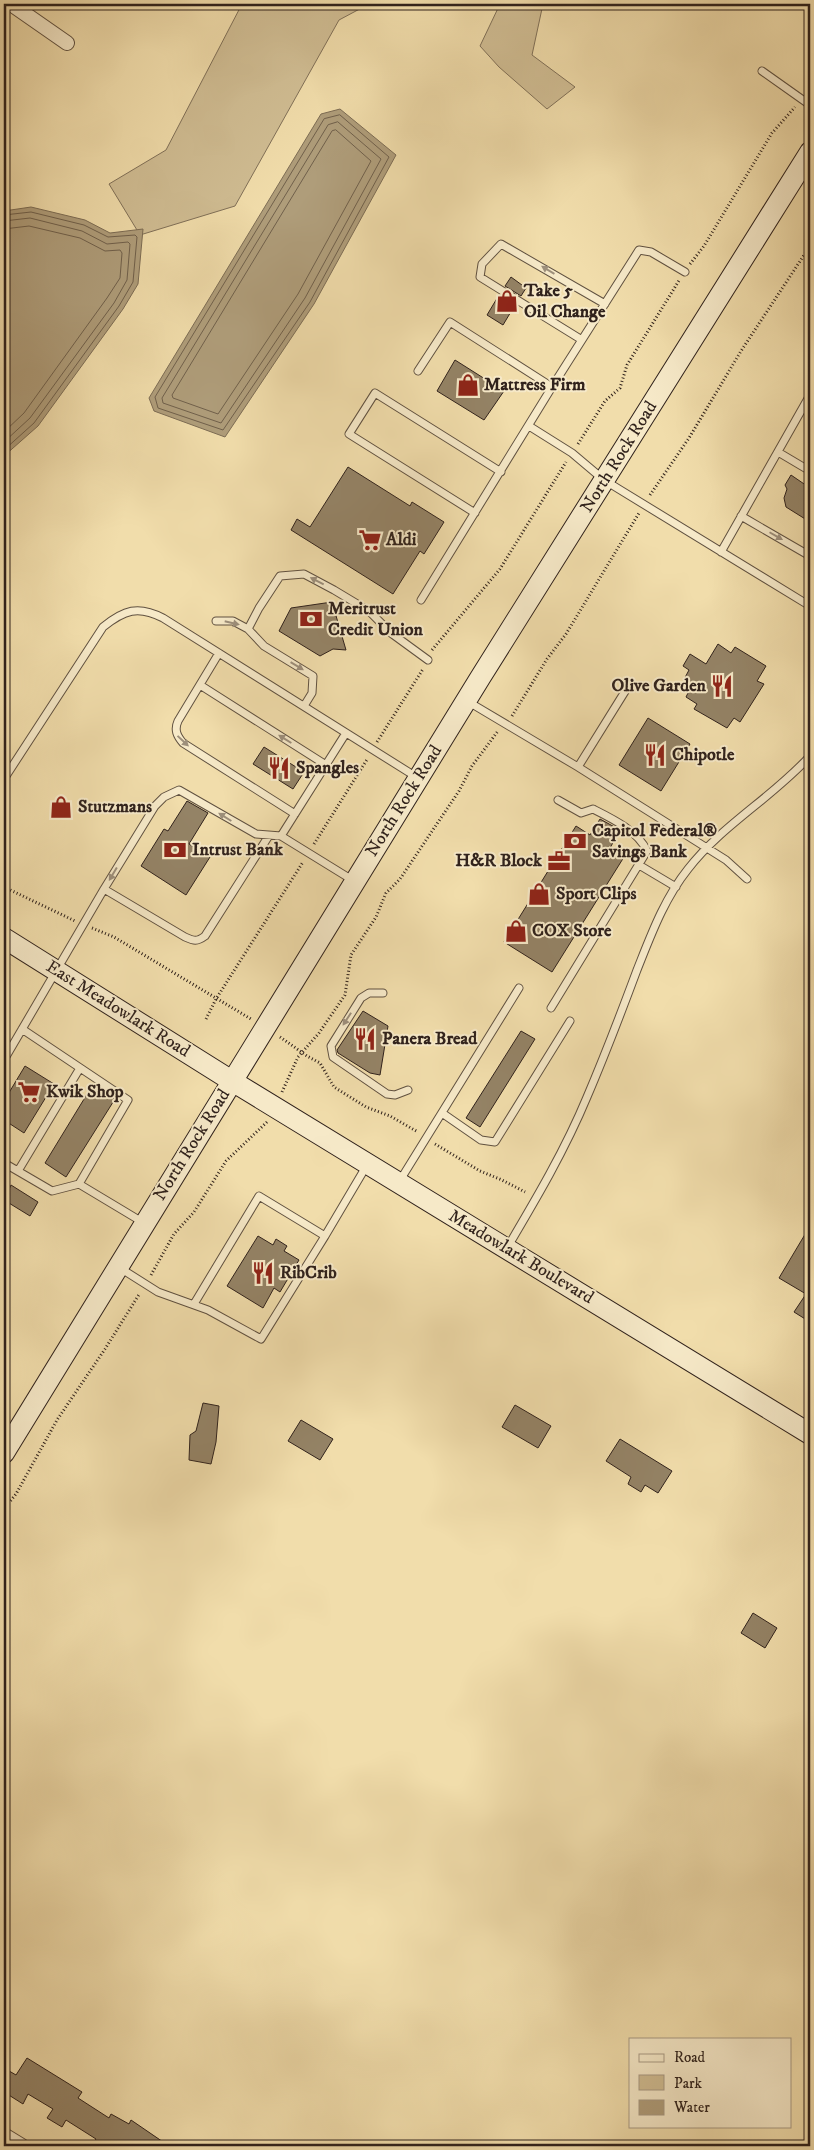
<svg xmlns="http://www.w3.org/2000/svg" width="814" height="2150" font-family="'IM FELL DW Pica',serif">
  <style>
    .green { fill: #d0bd93; stroke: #807058 }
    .water { fill: #af9d7a; stroke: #7c6c54 }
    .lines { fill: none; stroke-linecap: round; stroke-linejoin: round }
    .shore { stroke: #70604b; stroke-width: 1 }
    .building { fill: #948366; stroke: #30221c }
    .lane-casing { stroke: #605140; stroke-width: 9 }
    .street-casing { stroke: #605140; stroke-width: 16 }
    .secondary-casing { stroke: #30221c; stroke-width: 22 }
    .path { stroke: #30221c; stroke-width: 3; stroke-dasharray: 1 2.5; stroke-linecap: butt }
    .lane { stroke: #f6e9c8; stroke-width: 7 }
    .street { stroke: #f6e9c8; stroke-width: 14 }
    .secondary { stroke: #f6e9c8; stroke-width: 20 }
    .oneway { fill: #9d8f7b }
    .labels { text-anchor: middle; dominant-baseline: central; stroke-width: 4; stroke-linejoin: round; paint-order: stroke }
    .poi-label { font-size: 18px; font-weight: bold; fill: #30221c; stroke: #f6e9c8; text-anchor: start }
    .street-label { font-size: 18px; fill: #30221c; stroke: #f6e9c8 }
  </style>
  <rect width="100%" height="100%" fill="#f1ddab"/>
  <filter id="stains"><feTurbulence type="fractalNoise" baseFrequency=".004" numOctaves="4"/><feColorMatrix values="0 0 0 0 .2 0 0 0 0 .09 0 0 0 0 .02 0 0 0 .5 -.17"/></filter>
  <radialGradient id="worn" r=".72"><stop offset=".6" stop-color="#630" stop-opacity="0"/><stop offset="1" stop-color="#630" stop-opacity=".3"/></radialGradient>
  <path class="green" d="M242,4H369L339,20L235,206L140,235L109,184L166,150Z
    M500,4H543L532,55L575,87L547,109L499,67L480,46Z"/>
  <path class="water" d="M340,109L396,155L314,304L225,437L154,411L149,398L321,114Z
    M31,207L85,220L110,233L143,229L138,284L123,309L38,426L4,456V211Z"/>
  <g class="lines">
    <path class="shore" d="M340,115L389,157L310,302L223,430L158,408L155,397L324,119Z
      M338,122L381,159L305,298L221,423L163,403L162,398L328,125Z
      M336,130L371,161L298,294L218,414L173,398L172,395L332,131Z
      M4,215L31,212L84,225L108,237L135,235L137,237L133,282L119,306L34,423L4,450
      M4,221L30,218L82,231L107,244L128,242L130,244L127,280L114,303L30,418L4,442
      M4,229L29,226L80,238L105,251L120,250L122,253L120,278L107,298L24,413L4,432"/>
  </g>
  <path class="building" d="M511,277L526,288L521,296L505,286Z
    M499,295L515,305L503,325L487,315Z
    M455,360L504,391L484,420L437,391Z
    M348,467L410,506L412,502L444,522L424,554L420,551L393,594L291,530L297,519L310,527Z
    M791,475L810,488V522L786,507L784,498L787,489L785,485Z
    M332,602L346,650L333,649L320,656L279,631L291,608Z
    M718,644L731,653L735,647L766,666L757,681L764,684L740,722L734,718L727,728L694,709L697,704L686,697L688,693L680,687L689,670L683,666L690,654L706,664Z
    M648,718L690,744L661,791L619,765Z
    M264,747L304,772L293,789L253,764Z
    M187,801L208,813L189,844L210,857L186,895L141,866L164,829L168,831Z
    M600,819L620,830L610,848L624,857L552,972L504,942L576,826L590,835Z
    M363,1011L388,1026L380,1075L370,1073L338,1053L337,1050Z
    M521,1031L535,1039L480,1127L466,1118Z
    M25,1066L54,1084L24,1133L4,1120V1101Z
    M92,1086L115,1099L66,1177L45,1163Z
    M11,1185L38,1202L30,1216L4,1200Z
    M810,1226V1322L794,1312L806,1294L779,1278Z
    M258,1236L273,1245L276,1239L287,1246L284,1251L299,1260L280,1292L274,1288L263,1308L227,1286Z
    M203,1403L219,1406L216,1442L211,1464L189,1460L190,1435L196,1431Z
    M515,1405L551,1426L538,1448L502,1427Z
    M301,1420L333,1439L320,1460L288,1441Z
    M620,1439L672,1471L658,1493L645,1485L641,1492L628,1484L631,1477L606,1461Z
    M753,1613L777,1628L765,1648L741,1633Z
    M27,2058L82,2092L78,2098L109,2118L111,2114L129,2124L131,2120L169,2146H91L96,2139L66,2120L62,2127L47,2118L53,2109L28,2094L23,2104L4,2092V2068L16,2075Z"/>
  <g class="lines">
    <defs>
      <path id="lane" d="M762,71L810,105
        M582,340L480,277L482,264L501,244L605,304
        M418,371L450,322L552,387L421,600
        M552,387L639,250L651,252L685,272
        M529,426L572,453L604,480L810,606
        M778,452L810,471
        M475,513L349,434L375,393L501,472
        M741,516L810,556
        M721,552L810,395
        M216,621H233L248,629
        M219,653L178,721C174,730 177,736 183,743L295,814
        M200,685L326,765
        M467,701L578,767L726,860L747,879
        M304,706L312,693L313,676L264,646L248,629L259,608L280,576L304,574L334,590L369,611L391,633L428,660
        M578,767L629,685
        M4,779L103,627C124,610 138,605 163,618L418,778
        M281,836L346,733
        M639,865L676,887
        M104,889L155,806L164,797L179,790L256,834L281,836L354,881
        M383,993H369L361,998L331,1046L333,1057L387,1094L395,1095L408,1090
        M551,1008L647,851C638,831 613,819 593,809L581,813L558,800
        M22,1029L128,1100L79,1184
        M4,1060L104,889L185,937C194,941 197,942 205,936L268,837
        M442,1113L481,1140L495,1142L570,1021
        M4,1163L52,1191L79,1184L144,1223
        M18,1171L80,1068
        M399,1182L519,988
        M325,1236L367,1165
        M507,1248C536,1199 565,1150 587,1097C605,1055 621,1013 637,970C651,935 664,899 688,869C722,825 773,797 810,756
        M120,1268L158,1292L208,1310L261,1339L325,1236L259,1196L194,1304"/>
      <path id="street" d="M11,4L67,43
        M4,2135L22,2146"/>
      <path id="secondary" d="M4,938L232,1081L810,1434
        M4,1453L480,678L810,152"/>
    </defs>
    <use href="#lane" class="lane-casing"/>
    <use href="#street" class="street-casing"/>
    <use href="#secondary" class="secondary-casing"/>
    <path class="path" d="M690,264L704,246L772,133L795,107
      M578,444L605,401L620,388L627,365L680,279
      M650,495L689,438L741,351L810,246
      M432,650L500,569L566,462
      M512,716L547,659L566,634L639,513
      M377,742L423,669
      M314,844L368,758
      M4,887L75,921
      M92,928L114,937L251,1019
      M206,1019L216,999L303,862
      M280,1037L307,1056L320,1063L334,1087L366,1107L390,1116L418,1132
      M282,1092L298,1057L319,1033L345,995L351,955L376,917L386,893L400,879L459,791L472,766L498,731
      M435,1144L480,1171L502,1180L525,1192
      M151,1275L174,1234L194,1212L226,1161L267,1122
      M4,1509L16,1494L57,1420L105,1349L140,1293"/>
    <use href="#lane" class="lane"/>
    <use href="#street" class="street"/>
    <use href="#secondary" class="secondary"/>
  </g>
  <defs><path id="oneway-solid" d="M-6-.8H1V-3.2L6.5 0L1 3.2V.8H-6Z" transform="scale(1.25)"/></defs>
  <g class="oneway">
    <use href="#oneway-solid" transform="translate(548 270) rotate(-149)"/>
    <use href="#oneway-solid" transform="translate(776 536) rotate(30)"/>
    <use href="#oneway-solid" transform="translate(317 581) rotate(-153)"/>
    <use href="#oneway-solid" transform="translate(232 623) rotate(13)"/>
    <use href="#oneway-solid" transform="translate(297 666) rotate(31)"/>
    <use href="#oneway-solid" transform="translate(285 739) rotate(-148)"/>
    <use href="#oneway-solid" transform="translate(183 741) rotate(43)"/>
    <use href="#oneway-solid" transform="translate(225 817) rotate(-148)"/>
    <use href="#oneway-solid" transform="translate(113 874) rotate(121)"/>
    <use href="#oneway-solid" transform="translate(347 1019) rotate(123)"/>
  </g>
  <defs>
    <symbol id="shop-bare" viewBox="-9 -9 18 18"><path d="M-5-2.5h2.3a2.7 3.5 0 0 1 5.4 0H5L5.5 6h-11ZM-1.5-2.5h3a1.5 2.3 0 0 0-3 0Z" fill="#8f2418" stroke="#f6e9c8" stroke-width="2.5" paint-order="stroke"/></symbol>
    <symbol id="supermarket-bare" viewBox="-9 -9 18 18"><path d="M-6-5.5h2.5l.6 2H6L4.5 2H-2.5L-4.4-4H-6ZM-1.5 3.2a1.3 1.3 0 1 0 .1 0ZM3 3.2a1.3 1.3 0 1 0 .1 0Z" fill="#8f2418" stroke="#f6e9c8" stroke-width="2.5" paint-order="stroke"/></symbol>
    <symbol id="bank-bare" viewBox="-9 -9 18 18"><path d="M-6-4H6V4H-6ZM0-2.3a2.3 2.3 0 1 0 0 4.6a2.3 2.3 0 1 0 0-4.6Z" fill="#8f2418" stroke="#f6e9c8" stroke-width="2.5" paint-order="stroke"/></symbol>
    <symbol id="restaurant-bare" viewBox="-9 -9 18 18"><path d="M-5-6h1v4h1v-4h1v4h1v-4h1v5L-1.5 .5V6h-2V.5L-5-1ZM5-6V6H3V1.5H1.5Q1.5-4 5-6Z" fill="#8f2418" stroke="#f6e9c8" stroke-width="2.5" paint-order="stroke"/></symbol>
    <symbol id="office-bare" viewBox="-9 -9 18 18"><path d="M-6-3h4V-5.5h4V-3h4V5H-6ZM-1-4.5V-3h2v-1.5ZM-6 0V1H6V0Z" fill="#8f2418" stroke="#f6e9c8" stroke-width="2.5" paint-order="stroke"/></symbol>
  </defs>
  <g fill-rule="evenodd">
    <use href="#shop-bare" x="491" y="285" width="32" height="32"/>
    <use href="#shop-bare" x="452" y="369" width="32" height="32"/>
    <use href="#supermarket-bare" x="354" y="524" width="32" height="32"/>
    <use href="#bank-bare" x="295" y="603" width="32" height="32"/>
    <use href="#restaurant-bare" x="706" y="670" width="32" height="32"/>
    <use href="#restaurant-bare" x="639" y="739" width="32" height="32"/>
    <use href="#restaurant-bare" x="263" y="752" width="32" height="32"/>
    <use href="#shop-bare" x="45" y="791" width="32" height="32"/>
    <use href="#bank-bare" x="559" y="825" width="32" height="32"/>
    <use href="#bank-bare" x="159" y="834" width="32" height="32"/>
    <use href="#office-bare" x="543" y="845" width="32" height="32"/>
    <use href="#shop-bare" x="523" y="878" width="32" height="32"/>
    <use href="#shop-bare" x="500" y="915" width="32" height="32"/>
    <use href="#restaurant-bare" x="349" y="1023" width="32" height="32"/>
    <use href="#supermarket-bare" x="13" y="1076" width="32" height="32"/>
    <use href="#restaurant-bare" x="247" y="1257" width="32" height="32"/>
  </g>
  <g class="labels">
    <g class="poi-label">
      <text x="524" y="291">Take 5<tspan x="524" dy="21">Oil Change</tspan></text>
      <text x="484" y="385">Mattress Firm</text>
      <text x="386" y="540">Aldi</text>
      <text x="328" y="609">Meritrust<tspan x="328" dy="21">Credit Union</tspan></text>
      <text x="706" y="686" text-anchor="end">Olive Garden</text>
      <text x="672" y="755">Chipotle</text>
      <text x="296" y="768">Spangles</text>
      <text x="78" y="807">Stutzmans</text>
      <text x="592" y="831">Capitol Federal®<tspan x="592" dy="21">Savings Bank</tspan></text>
      <text x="192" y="850">Intrust Bank</text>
      <text x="542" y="861" text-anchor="end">H&amp;R Block</text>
      <text x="556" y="894">Sport Clips</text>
      <text x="532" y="931">COX Store</text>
      <text x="382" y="1039">Panera Bread</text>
      <text x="46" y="1092">Kwik Shop</text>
      <text x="280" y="1273">RibCrib</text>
    </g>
    <g class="street-label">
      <text transform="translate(619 457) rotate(-58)">North Rock Road</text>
      <text transform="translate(404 801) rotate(-58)">North Rock Road</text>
      <text transform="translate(118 1009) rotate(32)">East Meadowlark Road</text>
      <text transform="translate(192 1145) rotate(-58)">North Rock Road</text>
      <text transform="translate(521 1257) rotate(31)">Meadowlark Boulevard</text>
    </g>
  </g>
  <rect width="814" height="2150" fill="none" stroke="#f1ddab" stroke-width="20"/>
  <rect x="5" y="5" width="804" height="2140" fill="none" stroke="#30221c" stroke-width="2.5"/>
  <rect x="10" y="10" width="794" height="2130" fill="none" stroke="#30221c"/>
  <rect x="629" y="2038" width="162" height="90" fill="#f6e9c8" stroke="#a79983"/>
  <rect x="639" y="2054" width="25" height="8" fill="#f6e9c8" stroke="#a79983"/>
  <text x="674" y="2062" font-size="15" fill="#30221c">Road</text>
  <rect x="639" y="2075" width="25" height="15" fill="#d0bd93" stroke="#a79983"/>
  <text x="674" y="2088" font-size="15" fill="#30221c">Park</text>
  <rect x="639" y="2100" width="25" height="15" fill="#af9d7a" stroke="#a79983"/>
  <text x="674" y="2112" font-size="15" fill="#30221c">Water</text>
  <rect width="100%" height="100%" filter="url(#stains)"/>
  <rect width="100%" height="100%" fill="url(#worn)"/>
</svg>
